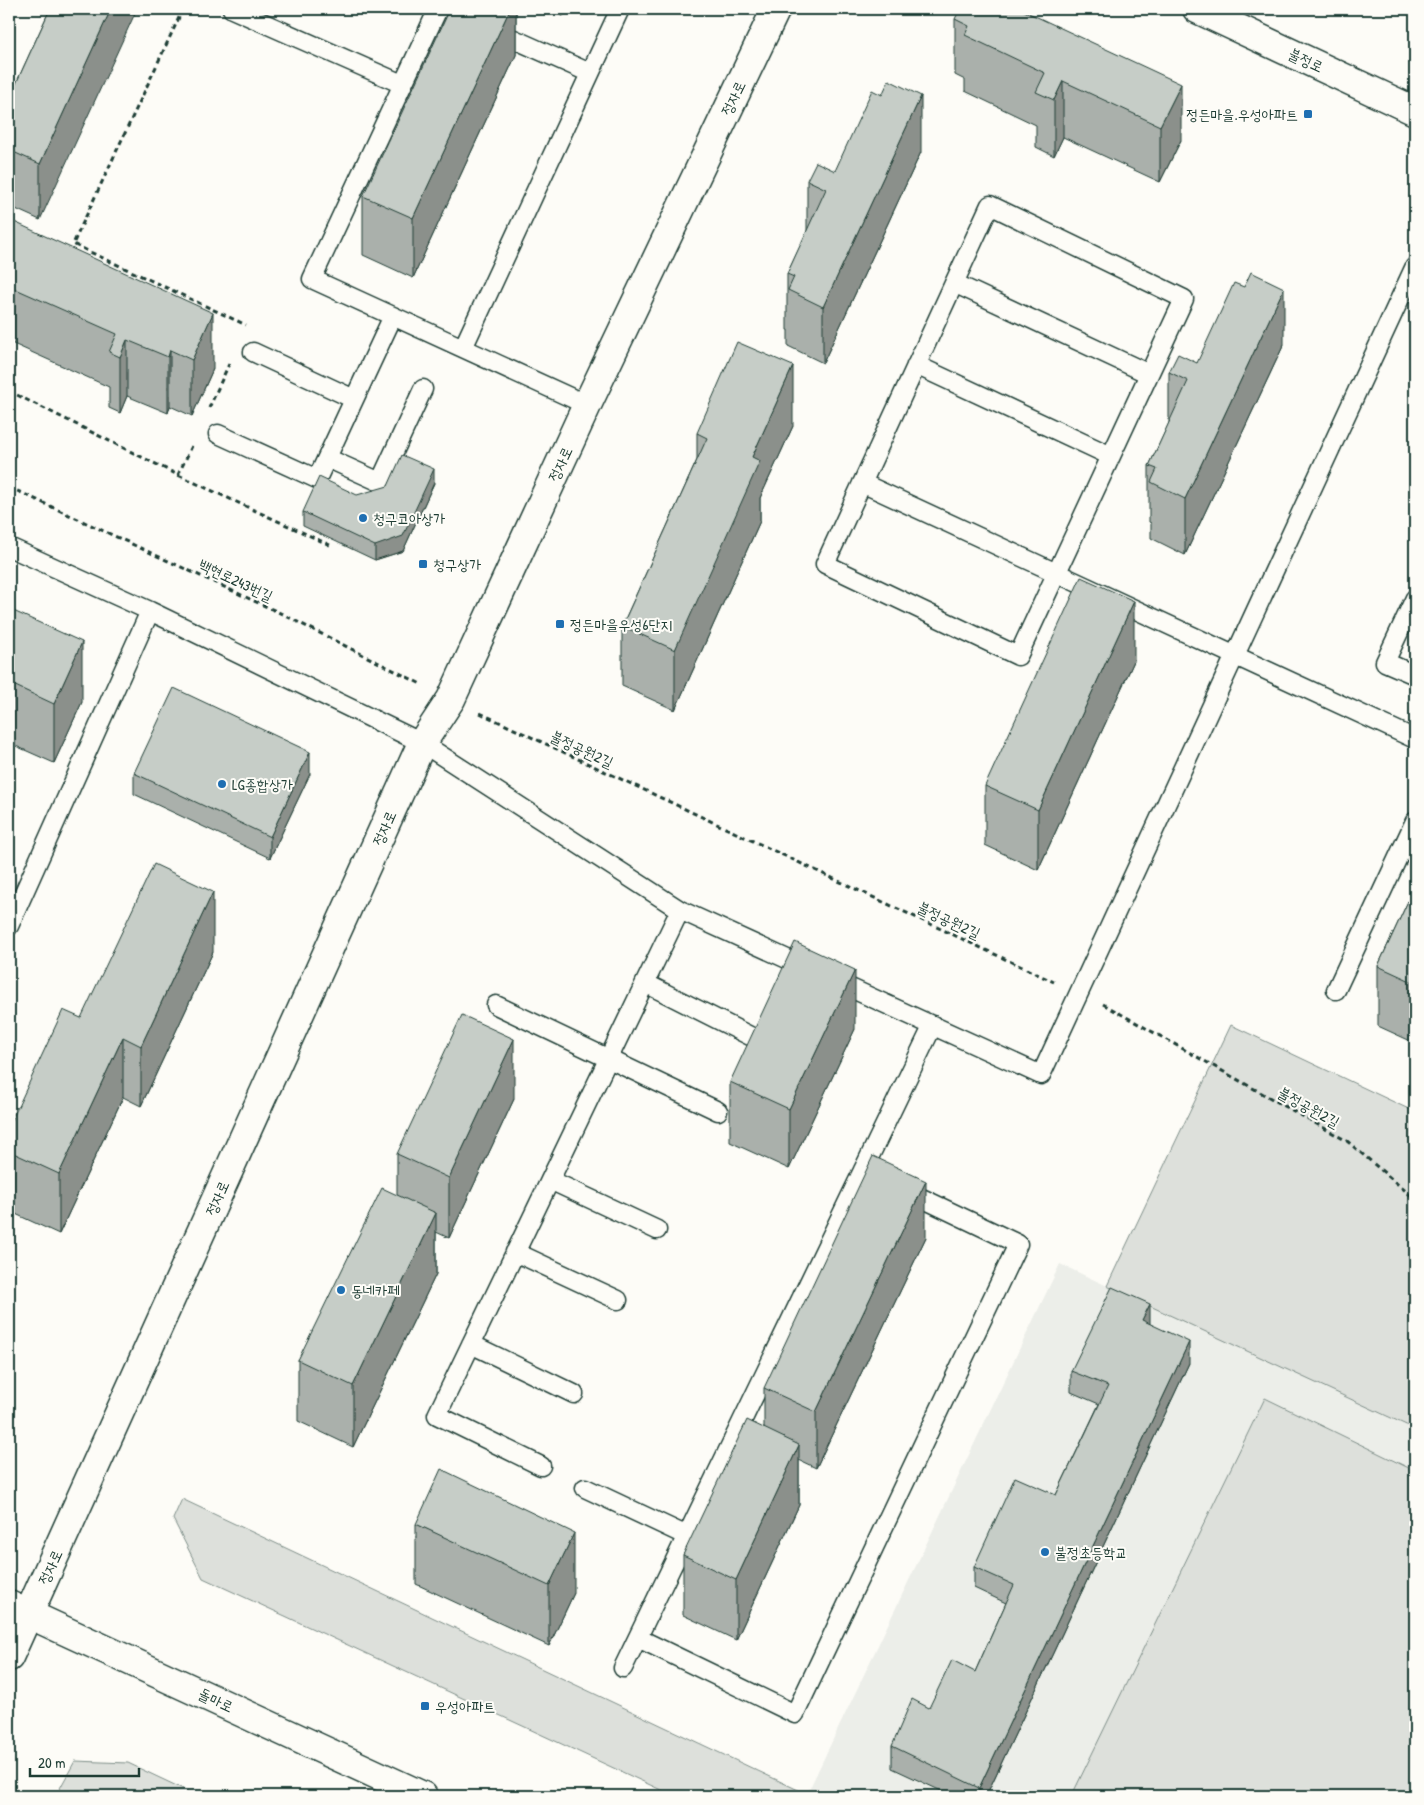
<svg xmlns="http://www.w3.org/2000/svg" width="1424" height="1805" font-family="'Patrick Hand','Poor Story',sans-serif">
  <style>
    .built { fill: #eceee9 }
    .green { fill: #dde0db; stroke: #7e8e88 }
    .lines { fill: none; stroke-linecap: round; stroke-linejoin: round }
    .service-casing { stroke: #1f3d34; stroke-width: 21 }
    .tertiary-casing { stroke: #1f3d34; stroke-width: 31 }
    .secondary-casing { stroke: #1f3d34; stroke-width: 31 }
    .primary-casing { stroke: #1f3d34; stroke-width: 31 }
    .path { stroke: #1f3d34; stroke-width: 3; stroke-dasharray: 5 4; stroke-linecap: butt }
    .service { stroke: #fdfcf7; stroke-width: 18 }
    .tertiary { stroke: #fdfcf7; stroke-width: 28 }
    .secondary { stroke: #fdfcf7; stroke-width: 28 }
    .primary { stroke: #fdfcf7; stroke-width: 28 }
    .wall { fill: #aab0ab; stroke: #1f3d34 }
    .shaded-wall { fill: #8b908b; stroke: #1f3d34 }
    .building { fill: #c6cdc7; stroke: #1f3d34 }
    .poi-dot { fill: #1f6fb2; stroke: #fdfcf7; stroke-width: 2 }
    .labels { text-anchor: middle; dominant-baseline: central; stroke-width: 4; stroke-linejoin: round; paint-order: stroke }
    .street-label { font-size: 15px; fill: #1f3d34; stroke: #fdfcf7 }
    .poi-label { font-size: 15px; fill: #1f3d34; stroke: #fdfcf7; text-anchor: start }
  </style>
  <rect width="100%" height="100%" fill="#fdfcf7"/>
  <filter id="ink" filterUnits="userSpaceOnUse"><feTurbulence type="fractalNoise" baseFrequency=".02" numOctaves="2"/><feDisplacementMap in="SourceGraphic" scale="10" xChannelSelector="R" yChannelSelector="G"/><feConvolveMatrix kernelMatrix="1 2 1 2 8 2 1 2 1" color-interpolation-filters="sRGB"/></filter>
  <g filter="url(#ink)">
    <path class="built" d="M1060,1264L1415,1429V1796H811L807,1794Z"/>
    <path class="green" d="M1231,1025L1415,1112V1429L1107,1286Z
      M1265,1398L1415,1471V1778L1406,1796H1086L1074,1791Z
      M182,1499L811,1796H674L203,1578L173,1519Z
      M75,1761L128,1763L198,1796H71L59,1790Z"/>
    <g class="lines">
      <defs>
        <path id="service" d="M232,9L402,84
          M438,9L312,279L587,405
          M496,31L590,73
          M990,205L1184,299L1018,656L825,564Z
          M954,283L1149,374
          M463,348L620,9
          M253,352L354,399
          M916,365L1111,456
          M218,434L317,479L393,316
          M327,458L380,482L423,389
          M862,483L1415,739
          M9,547L150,611L422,743L680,910L809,969
          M1415,598L1385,662L1415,675
          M9,926L150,611
          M833,980L1041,1075L1415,266
          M645,983L754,1038
          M1336,990L1415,821
          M496,1005L718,1111
          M550,1180L657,1230
          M515,1252L618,1300
          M471,1344L574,1394
          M541,1466L437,1415L680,910
          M585,1488L687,1536
          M638,1638L795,1714L1018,1244L863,1170
          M623,1668L933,1025"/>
        <path id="tertiary" d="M9,1657L422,743L451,699L587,405L776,9"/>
        <path id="secondary" d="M1197,9L1415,111"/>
        <path id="primary" d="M9,1605L423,1796"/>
      </defs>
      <use href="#service" class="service-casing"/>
      <use href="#tertiary" class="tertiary-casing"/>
      <use href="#secondary" class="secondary-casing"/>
      <use href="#primary" class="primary-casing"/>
      <path class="path" d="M183,9L73,244L246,325
        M9,391L178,475L332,546
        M209,408L229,364
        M178,475L193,444
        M9,487L278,612L423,685
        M480,713L1054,982
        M1103,1004L1347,1141L1415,1199"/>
      <use href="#service" class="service"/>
      <use href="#tertiary" class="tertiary"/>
      <use href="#secondary" class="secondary"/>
      <use href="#primary" class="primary"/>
    </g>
    <path class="wall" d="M50,9L40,220L9,206V99Z
      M516,9V55L413,278L363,255V196Z
      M547,9H566L563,16Z
      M1020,9L1181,140L1160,182L1063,137L1054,156L1036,147V125L965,91V80L955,75V19Z
      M921,152L823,363L788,346V330H787V274L807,232V180Z
      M9,223L213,369L192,416L170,406L168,413L127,396L120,413L109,408V387L9,342Z
      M1284,344L1185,555L1151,538V523L1149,522V466L1169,423V372L1197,363Z
      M793,426L760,498V521L675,710L622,686V626L697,460V433Z
      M434,483L403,551L375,560L303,526V512Z
      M9,609L82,702L54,763L9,743Z
      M1134,661L1038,870L985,845V786Z
      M134,773L310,774L270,858L134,794Z
      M1415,886V1043L1378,1026V966Z
      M213,952L141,1106L123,1097L59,1234L9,1211V1126L81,1018Z
      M855,1029L789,1169L730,1142V1082Z
      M514,1099L449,1238L436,1232V1274L353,1447L298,1421V1360L397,1195V1154Z
      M926,1237L816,1468L799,1460V1505L736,1640L683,1615V1555L764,1428V1388Z
      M1150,1324L1189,1363L986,1796H952L892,1768V1746L929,1708L975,1672L1006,1603L974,1588V1567L1056,1495L1099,1404L1071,1392V1371Z
      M416,1524L574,1593L549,1646L416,1584Z"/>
    <path class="shaded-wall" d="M111,9H137L40,220V164Z
      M510,9H516V55L413,278V218Z
      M563,9H566L563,16Z
      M1063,81V137L1054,156V100Z
      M1181,84V140L1160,182V126Z
      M921,96V152L823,363V307Z
      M1284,288V344L1185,555V499Z
      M213,313V369L192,416V360Z
      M127,340V396L120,413V357Z
      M170,350V406L168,413V357Z
      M793,366V426L760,498V521L675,710V650L752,457Z
      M434,469V483L403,551L375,560V546Z
      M1134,601V661L1038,870V810Z
      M82,642V702L54,763V704Z
      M310,752V774L270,858V837Z
      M213,892V952L141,1106V1046Z
      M855,970V1029L789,1169V1109Z
      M123,1037V1097L59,1234V1174Z
      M514,1039V1099L449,1238V1178Z
      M926,1181V1237L816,1468V1412Z
      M436,1213V1274L353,1447V1386Z
      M1150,1304V1326L1142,1320Z
      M1189,1342V1363L986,1796H979V1788Z
      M799,1445V1505L736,1640V1580Z
      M574,1533V1593L549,1646V1586Z"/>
    <path class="building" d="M50,9H111L40,164L9,150V99Z
      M450,9H510L413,218L363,196Z
      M960,9H1020L1181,84L1160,126L1063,81L1054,100L1036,92L1045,73L965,35L969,26L955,19Z
      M889,80L921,96L823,307L788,290L794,277L787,274L826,189L807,180L816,162L835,171L872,90L882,95Z
      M10,220L213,313L192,360L170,350L168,357L127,340L120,357L109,352L117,334L9,286V223Z
      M1251,272L1284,288L1185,499L1151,482L1157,469L1149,466L1188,381L1169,372L1178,354L1197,363L1234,283L1244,287Z
      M737,342L793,366L752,457L760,461L675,650L622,626L707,438L697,433Z
      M402,455L434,469L403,536L375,546L303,512L319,477L357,495L388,486Z
      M1081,577L1134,601L1038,810L985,786Z
      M9,609L82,642L54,704L9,683Z
      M174,688L310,752L270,837L134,773Z
      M154,864L213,892L141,1046L123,1037L59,1174L9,1151V1126L63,1010L81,1018Z
      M1415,886V983L1378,966Z
      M795,942L855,970L789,1109L730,1082Z
      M462,1015L514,1039L449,1178L397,1154Z
      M873,1156L926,1181L816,1412L764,1388Z
      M382,1188L436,1213L353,1386L298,1360Z
      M1112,1287L1150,1304L1142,1320L1189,1342L979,1788L892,1746L912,1699L929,1708L952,1660L975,1672L1014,1585L974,1567L1015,1477L1056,1495L1108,1386L1071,1371Z
      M747,1420L799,1445L736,1580L683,1555Z
      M441,1469L574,1533L549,1586L416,1524Z"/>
  </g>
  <g class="poi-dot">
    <rect x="1303" y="109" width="10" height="10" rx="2.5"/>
    <circle cx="363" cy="518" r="5"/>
    <rect x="418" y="559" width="10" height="10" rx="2.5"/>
    <rect x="555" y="619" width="10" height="10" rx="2.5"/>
    <circle cx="222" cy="784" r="5"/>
    <circle cx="341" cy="1290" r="5"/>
    <circle cx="1045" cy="1552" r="5"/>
    <rect x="420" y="1701" width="10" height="10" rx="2.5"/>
  </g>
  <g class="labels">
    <g class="street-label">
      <text transform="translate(1306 60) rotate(25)">불정로</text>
      <text transform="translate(733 98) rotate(-64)">정자로</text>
      <text transform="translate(560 464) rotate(-65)">정자로</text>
      <text transform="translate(236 580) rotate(25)">백현로243번길</text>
      <text transform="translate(582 749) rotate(25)">불정공원2길</text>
      <text transform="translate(384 828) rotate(-66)">정자로</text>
      <text transform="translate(949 920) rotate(25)">불정공원2길</text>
      <text transform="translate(1309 1107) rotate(29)">불정공원2길</text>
      <text transform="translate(217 1198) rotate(-66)">정자로</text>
      <text transform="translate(50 1567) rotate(-65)">정자로</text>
      <text transform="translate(216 1700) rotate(25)">돌마로</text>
    </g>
    <g class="poi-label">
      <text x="1298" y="114" text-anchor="end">정든마을.우성아파트</text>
      <text x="373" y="518">청구코아상가</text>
      <text x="433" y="564">청구상가</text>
      <text x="570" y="624">정든마을우성6단지</text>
      <text x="232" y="784">LG종합상가</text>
      <text x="351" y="1290">동네카페</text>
      <text x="1055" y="1552">불정초등학교</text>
      <text x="435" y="1706">우성아파트</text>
    </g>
  </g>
  <rect width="1424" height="1805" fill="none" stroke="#fdfcf7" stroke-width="30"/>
  <rect x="15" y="15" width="1394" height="1775" fill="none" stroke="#1f3d34" stroke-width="2" filter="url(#ink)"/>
  <path d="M30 1768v8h109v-8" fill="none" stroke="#1f3d34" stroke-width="2.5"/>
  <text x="38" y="1768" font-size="15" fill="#1f3d34" stroke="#fdfcf7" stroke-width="4" paint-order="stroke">20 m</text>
</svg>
